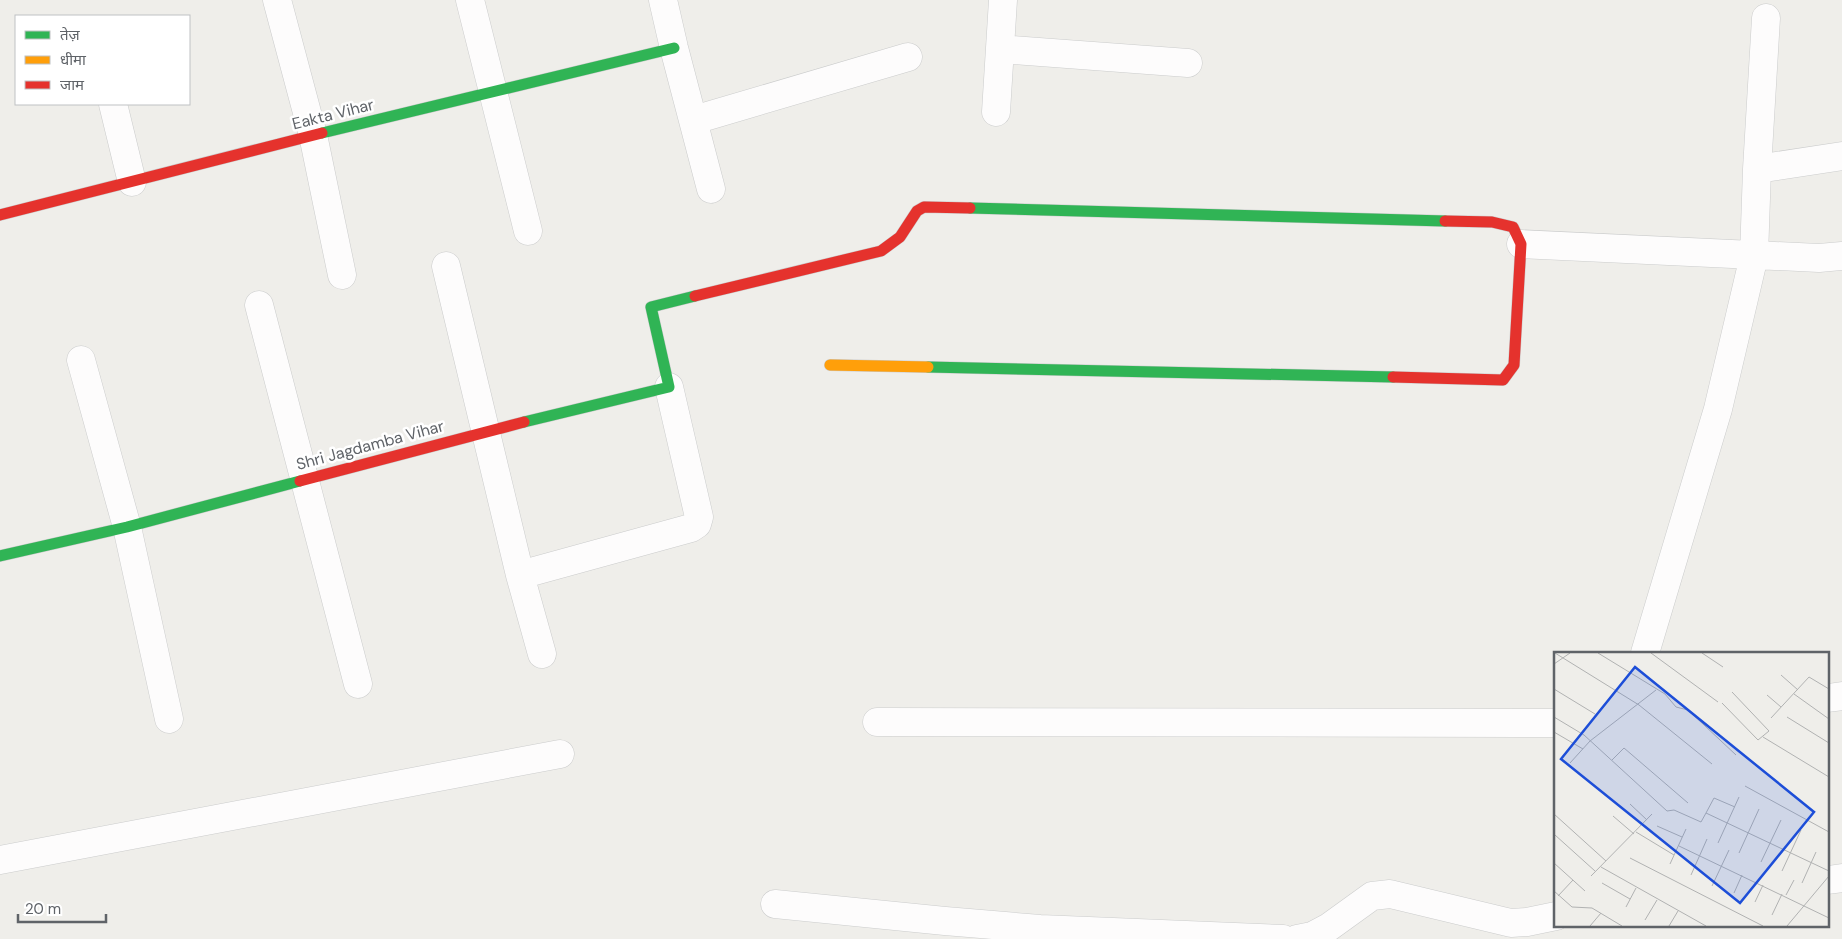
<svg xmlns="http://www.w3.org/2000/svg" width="1842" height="939" font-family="'DM Sans','Noto Sans Devanagari',sans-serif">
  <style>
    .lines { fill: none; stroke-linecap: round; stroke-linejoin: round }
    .street-casing { stroke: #cbcccc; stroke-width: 29 }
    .fast-casing { stroke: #cacacb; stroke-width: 12 }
    .slow-casing { stroke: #cacacb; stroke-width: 12 }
    .jam-casing { stroke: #cacacb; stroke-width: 12 }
    .street { stroke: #fdfcfc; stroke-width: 28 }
    .fast { stroke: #30b455; stroke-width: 11 }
    .slow { stroke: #ff9f0a; stroke-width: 11 }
    .jam { stroke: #e5322d; stroke-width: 11 }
    .labels { text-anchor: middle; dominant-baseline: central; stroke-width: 5; stroke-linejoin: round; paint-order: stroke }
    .street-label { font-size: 16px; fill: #5f6368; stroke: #fff }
    .inset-road { fill: none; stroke: #b1b2b2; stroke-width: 1 }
    .view { fill: #1d4ed8; fill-opacity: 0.15; stroke: #1d4ed8; stroke-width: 2.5 }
    .inset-edge { fill: none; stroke: #5f6368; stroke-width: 2.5 }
  </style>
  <rect width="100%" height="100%" fill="#efeeea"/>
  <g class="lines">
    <defs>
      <path id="street" d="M277,0L313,135L342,275
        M470,0L528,231
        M663,0L674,48L711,189
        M1000,49L1188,63
        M113,104L132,182
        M996,112L1003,0
        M694,120L908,57
        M1757,169L1842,156
        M1521,244L1819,258L1842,256
        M446,266L520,575L542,654
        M259,305L358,684
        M81,360L127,527L169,719
        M520,575L691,528L697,524L699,517L669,387
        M1645,653L1718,409L1754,256L1757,169L1766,18
        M1828,698L1842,696
        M877,722L1556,723
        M0,860L560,754
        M1828,880L1842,878
        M775,904L945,921L1040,929L1283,939
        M1297,939L1312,936L1329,927L1372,896L1390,894L1511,923L1527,922L1556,916"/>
      <path id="fast" d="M322,133L674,48
        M970,208L1445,221
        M928,367L1393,377
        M524,422L669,387L651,307L695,296
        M0,556L127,527L300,481"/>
      <path id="slow" d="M830,365L928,367"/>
      <path id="jam" d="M0,215L322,133
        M695,296L881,251L900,237L917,211L924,207L970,208
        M1393,377L1503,380L1514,365L1521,244L1513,227L1492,222L1445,221
        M300,481L524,422"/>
    </defs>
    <use href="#street" class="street-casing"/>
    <use href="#fast" class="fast-casing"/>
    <use href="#slow" class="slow-casing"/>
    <use href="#jam" class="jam-casing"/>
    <use href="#street" class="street"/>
    <use href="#fast" class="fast"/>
    <use href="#slow" class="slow"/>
    <use href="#jam" class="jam"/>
  </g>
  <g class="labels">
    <g class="street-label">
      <text transform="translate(333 114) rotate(-14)">Eakta Vihar</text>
      <text transform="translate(370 445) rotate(-15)">Shri Jagdamba Vihar</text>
    </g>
  </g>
  <g transform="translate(1554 652)">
    <rect width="275" height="275" fill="#efeeea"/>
    <path class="inset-road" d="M1,1L85,53L158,112M44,1L111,42L122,55L134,58L182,103M97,1L164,50M148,1L169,15M0,12L16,1M227,23L244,38M0,37L41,62M240,42L275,67M213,43L227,55M168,51L204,88L215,79L178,40M0,65L30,83L113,159L120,158L147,170L152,161L275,219M233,65L275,91M217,66L255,25L275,37M0,80L29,97M209,85L275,125M58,108L70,96L134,151M16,111L36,89L102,38M191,134L275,180M76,152L93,168M152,161L160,146L181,155M0,162L52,209M59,164L80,182M103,174L128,185M82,180L120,203M1,183L41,219M164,191L185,145M125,194L275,266M185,201L205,157M76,206L209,274M207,210L227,168M0,211L31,239M116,212L132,177M47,215L152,274M228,219L247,178M137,223L153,187M37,224L98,162M48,231L76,247M248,231L262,200M158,234L175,198M0,239L18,255L38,256L68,274M180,241L188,223M232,243L240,228M4,244L19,228M201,250L209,233M72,255L82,236M218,263L228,242M91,268L103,248M36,274L47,261M115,274L124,259M233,274L275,224"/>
    <path class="view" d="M81,15L260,160L186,251L7,107Z"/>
    <rect width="275" height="275" class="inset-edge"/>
  </g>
  <rect x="15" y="15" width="175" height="90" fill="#ffffff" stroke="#bfc1c3"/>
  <rect x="25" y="31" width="25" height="8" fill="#30b455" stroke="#bfc1c3"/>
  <text x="60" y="40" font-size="15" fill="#5f6368">तेज़</text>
  <rect x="25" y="56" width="25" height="8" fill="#ff9f0a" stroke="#bfc1c3"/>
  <text x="60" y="65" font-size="15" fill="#5f6368">धीमा</text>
  <rect x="25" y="81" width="25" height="8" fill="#e5322d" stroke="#bfc1c3"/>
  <text x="60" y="90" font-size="15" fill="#5f6368">जाम</text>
  <path d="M18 914v8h88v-8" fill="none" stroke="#5f6368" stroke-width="2.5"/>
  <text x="25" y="914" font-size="15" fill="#5f6368" stroke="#ffffff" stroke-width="4" paint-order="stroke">20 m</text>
</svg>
